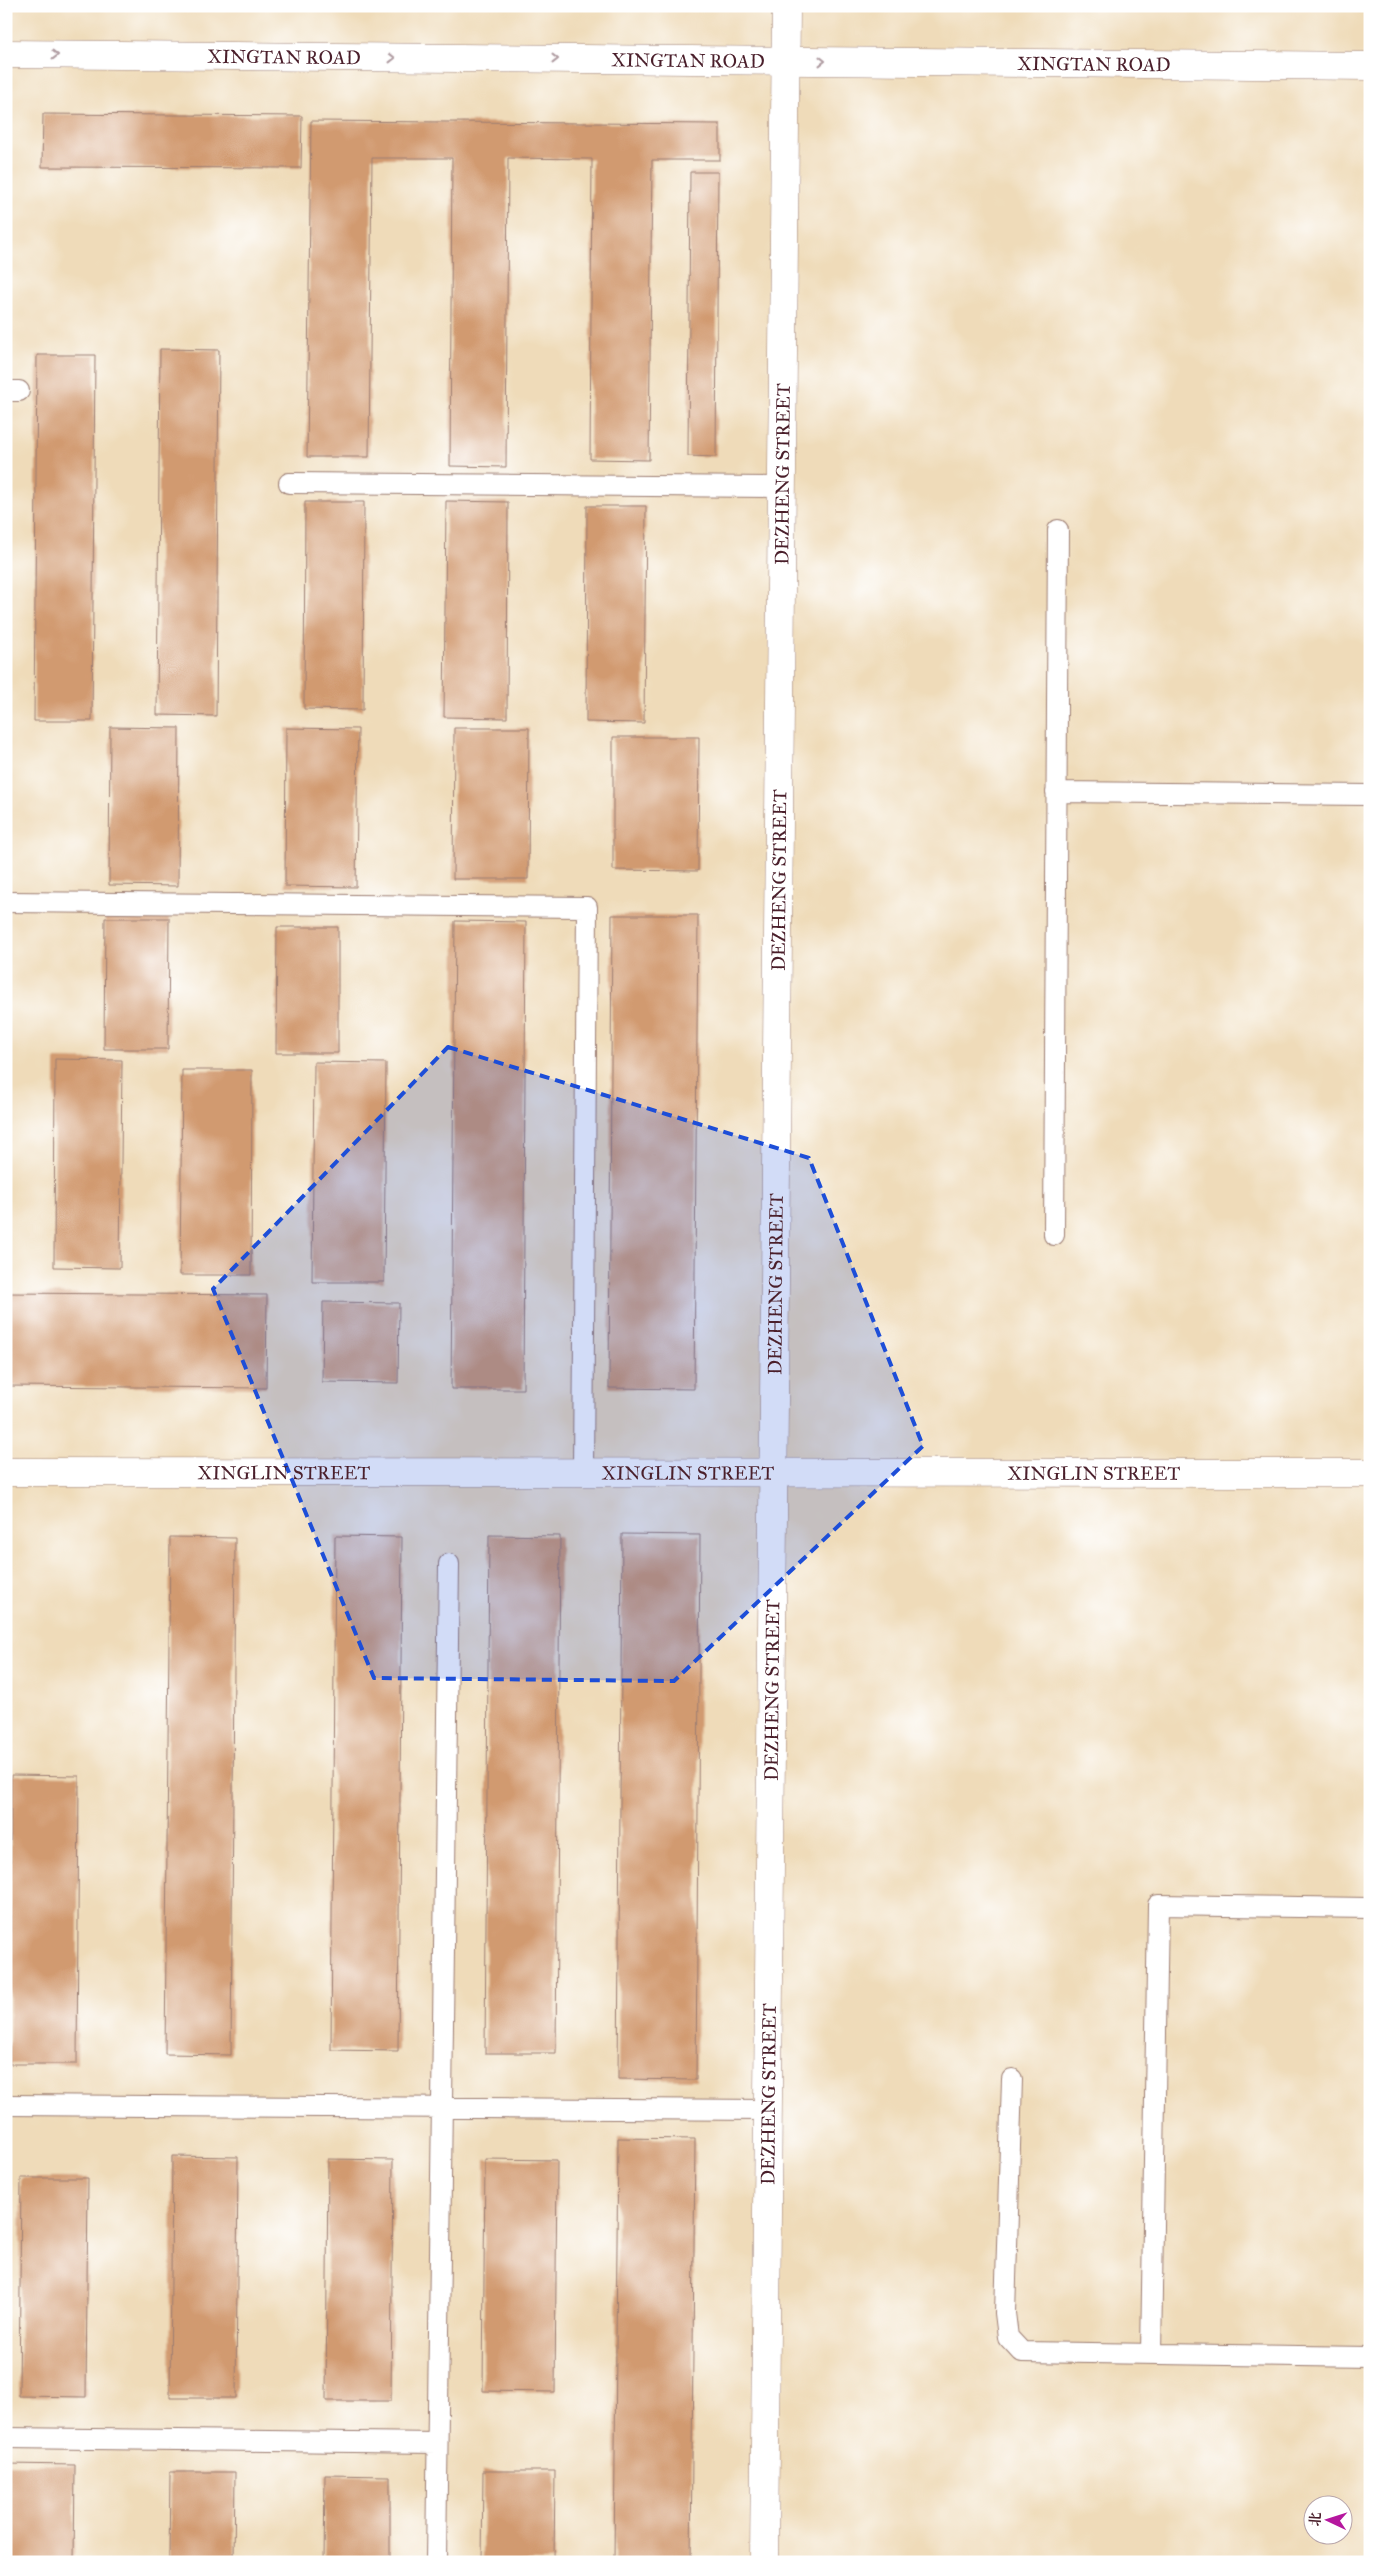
<svg xmlns="http://www.w3.org/2000/svg" width="1376" height="2568" font-family="'IM FELL Great Primer','Noto Serif SC',serif">
  <style>
    .building { fill: #d19a70 }
    .lines { fill: none; stroke-linecap: round; stroke-linejoin: round }
    .lane-casing { stroke: #9c7d72; stroke-width: 22 }
    .secondary-casing { stroke: #9c7d72; stroke-width: 29 }
    .lane { stroke: #fff; stroke-width: 20 }
    .secondary { stroke: #fff; stroke-width: 28 }
    .oneway { stroke: #ae9aa0 }
    .marked { fill: #1d4ed8; fill-opacity: 0.2; stroke: #1d4ed8; stroke-width: 4; stroke-dasharray: 10 6; stroke-linejoin: round }
    .labels { text-anchor: middle; dominant-baseline: central; stroke-width: 4; stroke-linejoin: round; paint-order: stroke }
    .street-label { font-size: 19px; fill: #4a1f2b; stroke: #fff }
  </style>
  <rect width="100%" height="100%" fill="#fff"/>
  <filter id="ink" filterUnits="userSpaceOnUse"><feTurbulence type="fractalNoise" baseFrequency=".02" numOctaves="2"/><feDisplacementMap in="SourceGraphic" scale="10" xChannelSelector="R" yChannelSelector="G"/><feConvolveMatrix kernelMatrix="1 2 1 2 8 2 1 2 1" color-interpolation-filters="sRGB"/></filter>
  <filter id="wash" filterUnits="userSpaceOnUse"><feTurbulence type="fractalNoise" baseFrequency=".0096" numOctaves="4" result="noise"/><feDisplacementMap in="SourceGraphic" scale="20" xChannelSelector="R" yChannelSelector="G"/><feGaussianBlur stdDeviation="1.12" result="paint"/><feColorMatrix in="noise" values="0 0 0 0 0 0 0 0 0 0 0 0 0 0 0 0 0 1.4 0 .05"/><feComposite in="paint" operator="in"/></filter>
  <g filter="url(#wash)">
    <rect width="100%" height="100%" fill="#efdbb9"/>
    <g id="blocks">
      <path class="building" d="M43,114L302,116L301,168L42,167Z
        M311,121L720,124V160H652L649,460L590,459L592,159L508,158L506,467L450,466L452,158H372L369,457H307Z
        M690,172H718L716,457L688,456Z
        M160,349L219,350L216,716L157,715Z
        M37,355H95L92,721H34Z
        M446,501L508,502L507,718L444,717Z
        M305,502H364L363,710L304,709Z
        M587,506H646L644,723L586,722Z
        M110,727L179,728L178,886L109,885Z
        M286,728L358,729L356,887L285,886Z
        M454,728H529L528,879H453Z
        M613,737H699L698,871L613,870Z
        M612,915H698L694,1389L609,1388Z
        M105,918H169L168,1049H104Z
        M455,921L526,922L523,1389H451Z
        M277,927H338V1053H276Z
        M55,1059L122,1060L120,1268L54,1267Z
        M314,1062L386,1063L384,1282H312Z
        M182,1070H252L251,1275H180Z
        M6,1293L267,1295L266,1388L6,1386Z
        M323,1302L399,1303L398,1383L322,1382Z
        M622,1534L700,1535L696,2080L618,2079Z
        M489,1535L560,1536L556,2053H485Z
        M335,1536L402,1537L398,2051L331,2050Z
        M170,1537L235,1538L231,2055L165,2054Z
        M11,1775L79,1776L77,2064H9Z
        M618,2138L695,2139L691,2562H614Z
        M172,2156L238,2157L236,2398H170Z
        M328,2159L393,2160L391,2401H326Z
        M485,2159L557,2160L555,2392L483,2391Z
        M21,2178H88L86,2397L19,2396Z
        M6,2464L75,2465L74,2562H6Z
        M483,2471H555L554,2562H482Z
        M170,2472H235L234,2562H169Z
        M325,2475L390,2476V2562H324Z"/>
    </g>
  </g>
  <g filter="url(#ink)">
    <use href="#blocks" fill-opacity="0" stroke="#9c7d72" stroke-width="1"/>
    <g class="lines">
      <defs>
        <path id="lane" d="M6,391H19
          M289,483L780,487
          M1056,792L1370,795
          M6,902L587,907L583,1472
          M1054,1235L1058,530
          M1012,2079L1005,2313L1008,2337L1022,2352L1370,2357
          M6,2105L767,2110
          M1151,2354L1158,1905L1370,1908
          M6,2438L437,2443
          M436,2562L449,1564"/>
        <g id="secondary">
          <path id="s1" d="M6,54L1370,66"/>
          <path id="s2" d="M6,1472L1370,1473"/>
          <path id="s3" d="M764,2562L786,6"/>
        </g>
      </defs>
      <use href="#lane" class="lane-casing"/>
      <use href="#secondary" class="secondary-casing"/>
      <use href="#lane" class="lane"/>
      <use href="#secondary" class="secondary"/>
    </g>
    <defs><path id="oneway-chevron" d="M-2-3.5L2.5 0L-2 3.5" fill="none" stroke-width="1.6" stroke-linecap="round" stroke-linejoin="round" transform="scale(1.25)"/></defs>
    <g class="oneway">
      <use href="#oneway-chevron" transform="translate(55 55)"/>
      <use href="#oneway-chevron" transform="translate(392 58)"/>
      <use href="#oneway-chevron" transform="translate(555 59)"/>
      <use href="#oneway-chevron" transform="translate(822 61)"/>
    </g>
  </g>
  <path class="marked" d="M448,1047L809,1158L923,1446L674,1681L374,1678L213,1289Z"/>
  <g class="labels">
    <g class="street-label">
      <text stroke="none"><textPath href="#s1" startOffset="278">XINGTAN ROAD</textPath></text>
      <text stroke="none"><textPath href="#s1" startOffset="682">XINGTAN ROAD</textPath></text>
      <text stroke="none"><textPath href="#s1" startOffset="1088">XINGTAN ROAD</textPath></text>
      <text stroke="none"><textPath href="#s3" startOffset="2088">DEZHENG STREET</textPath></text>
      <text stroke="none"><textPath href="#s3" startOffset="1682">DEZHENG STREET</textPath></text>
      <text stroke="none"><textPath href="#s3" startOffset="1278">DEZHENG STREET</textPath></text>
      <text stroke="none"><textPath href="#s2" startOffset="278">XINGLIN STREET</textPath></text>
      <text stroke="none"><textPath href="#s2" startOffset="682">XINGLIN STREET</textPath></text>
      <text stroke="none"><textPath href="#s2" startOffset="1088">XINGLIN STREET</textPath></text>
      <text stroke="none"><textPath href="#s3" startOffset="872">DEZHENG STREET</textPath></text>
      <text stroke="none"><textPath href="#s3" startOffset="468">DEZHENG STREET</textPath></text>
    </g>
  </g>
  <rect width="1376" height="2568" fill="none" stroke="#fff" stroke-width="25"/>
  <g transform="translate(1328 2520) rotate(274)"><circle r="24" fill="#ffffff" stroke="#b7a5aa"/>
  <path d="M0-4L9 19L0 12L-9 19Z" fill="#b5179e"/>
  <text y="-8" font-size="14" font-weight="bold" text-anchor="middle" fill="#4a1f2b">北</text>
  </g>
</svg>
